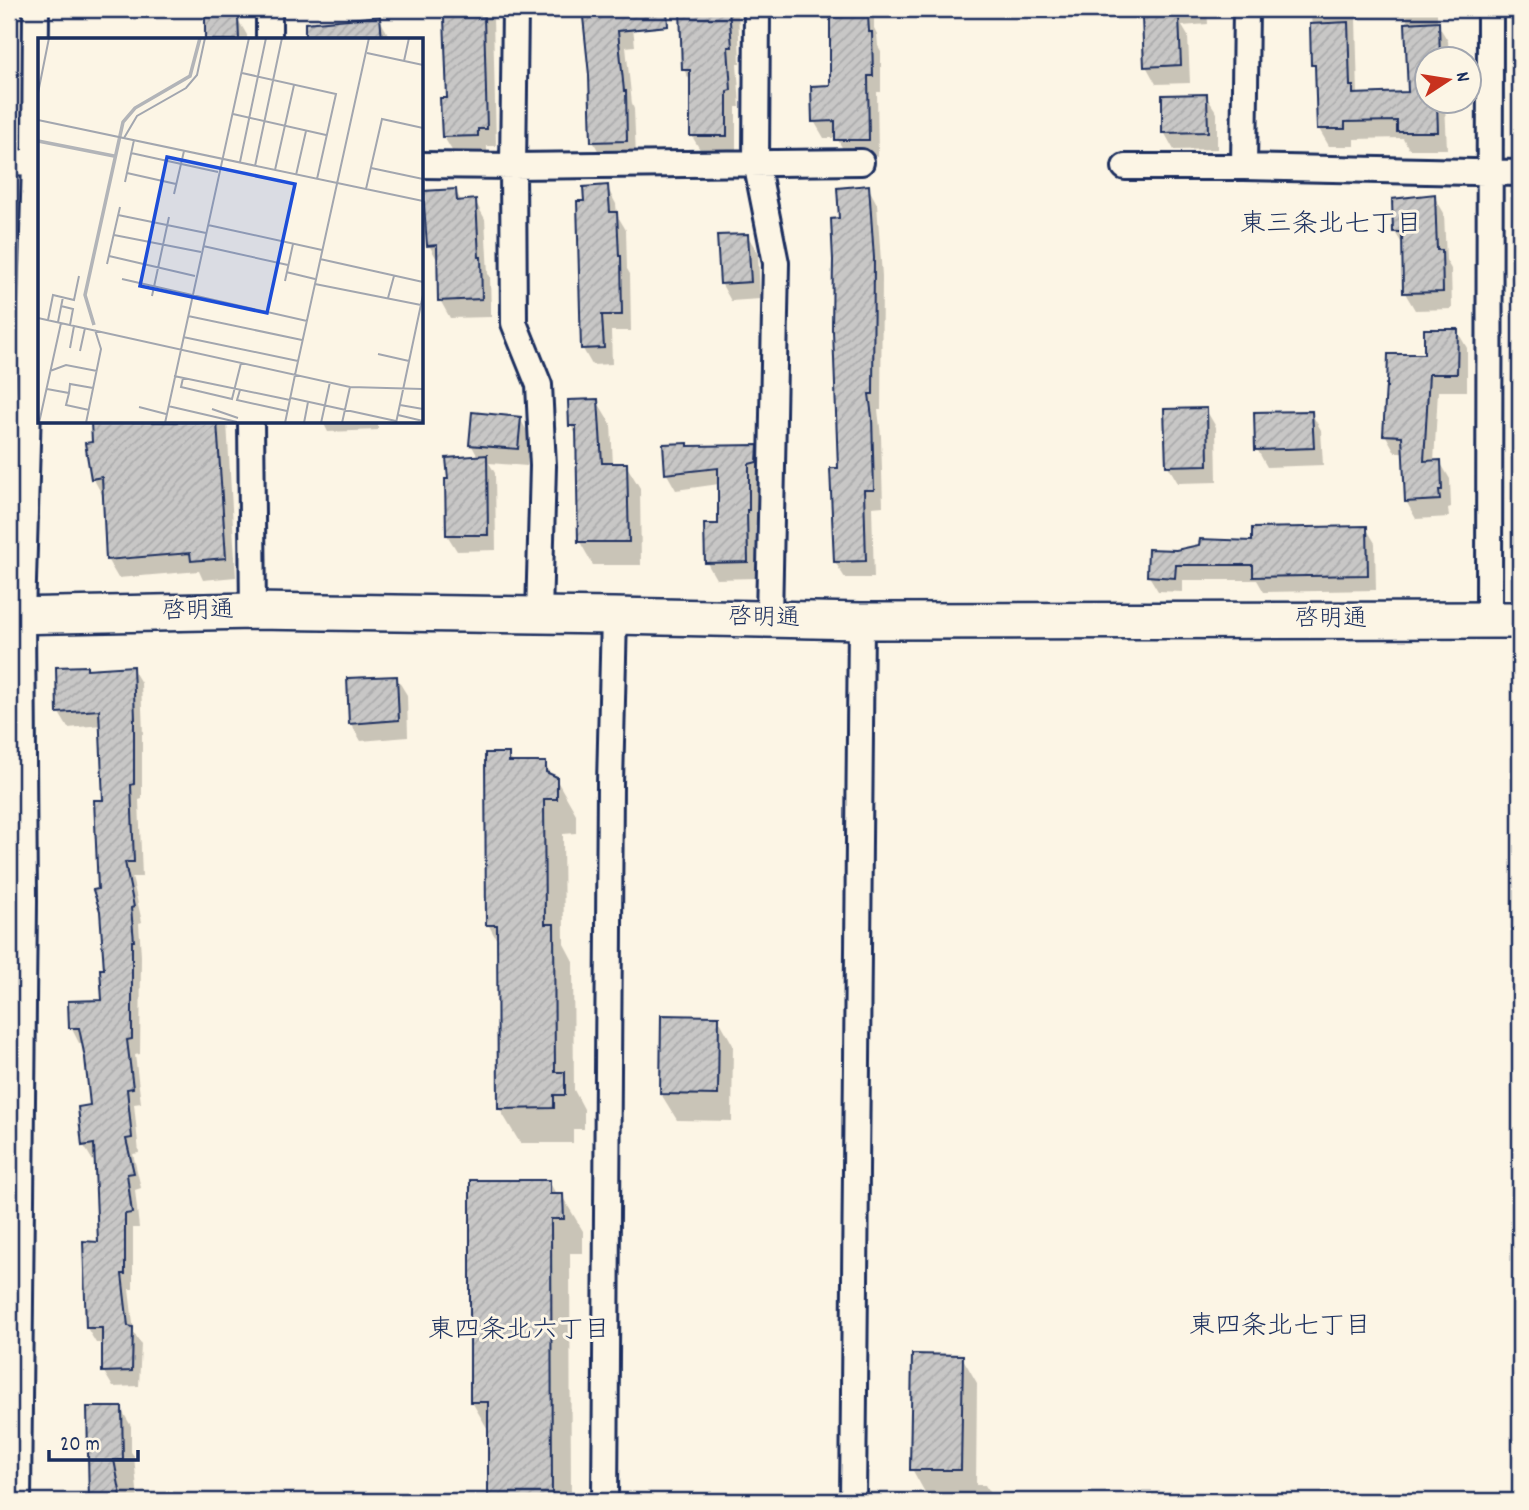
<svg xmlns="http://www.w3.org/2000/svg" width="1529" height="1510" font-family="Dekko,'Klee One',sans-serif">
  <style>
    .shadow { fill: #0003; fill-rule: evenodd }
    .building { fill: url(#building-hatch); stroke: #1b2f5e; stroke-width: 2 }
    .lines { fill: none; stroke-linecap: round; stroke-linejoin: round }
    .street-casing { stroke: #1b2f5e; stroke-width: 30 }
    .secondary-casing { stroke: #1b2f5e; stroke-width: 40 }
    .street { stroke: #fcf5e5; stroke-width: 24 }
    .secondary { stroke: #fcf5e5; stroke-width: 35 }
    .labels { text-anchor: middle; dominant-baseline: central; stroke-width: 6; stroke-linejoin: round; paint-order: stroke }
    .street-label { font-size: 24px; fill: #1b2f5e; stroke: #fcf5e5 }
    .neighbourhood-label { font-size: 26px; fill: #1b2f5e; stroke: #fcf5e5 }
    .inset-river { fill: none; stroke: #b2b4b8; stroke-width: 3.5 }
    .inset-road { fill: none; stroke: #a2a6af; stroke-width: 2 }
    .view { fill: #1d4ed8; fill-opacity: 0.15; stroke: #1d4ed8; stroke-width: 3.5 }
    .inset-edge { fill: none; stroke: #1b2f5e; stroke-width: 3.5 }
  </style>
  <defs>
    <pattern id="building-hatch" width="6" height="6" patternUnits="userSpaceOnUse" patternTransform="scale(1.75)"><rect width="6" height="6" fill="#c8c7c6"/><path d="M-1 1l2-2M0 6l6-6M5 7l2-2" fill="none" stroke="#ababac"/></pattern>
  </defs>
  <rect width="100%" height="100%" fill="#fcf5e5"/>
  <filter id="ink" filterUnits="userSpaceOnUse"><feTurbulence type="fractalNoise" baseFrequency=".0143" numOctaves="2"/><feDisplacementMap in="SourceGraphic" scale="14" xChannelSelector="R" yChannelSelector="G"/><feConvolveMatrix kernelMatrix="1 2 1 2 8 2 1 2 1" color-interpolation-filters="sRGB"/></filter>
  <g filter="url(#ink)">
    <path class="shadow" d="M459,9H494V18H493L496,146H487V153L454,154L444,137Z
      M584,9H631L635,46L626,47L632,104L634,109L636,157L602,158L593,141L591,75Z
      M701,9H738L740,63H737L740,107H736V152L702,153L692,136V84L684,70L702,26Z
      M835,9H874V28L877,34L878,46L881,51V92H877L878,156L847,157L837,138H824L814,121L831,87Z
      M1160,9H1207L1208,24L1182,26L1188,36L1190,83L1156,84L1146,66L1166,18Z
      M1311,9H1437V23L1448,41L1449,60H1428V102H1445L1447,149H1409L1403,138L1354,139V146H1329L1319,129L1317,72L1313,64ZM1407,16L1410,94L1358,96L1356,18Z
      M206,18H237L247,35V40H207Z
      M379,18L389,36V40H343L341,21Z
      M1206,96L1217,113V149L1174,150L1164,132Z
      M607,187L616,204L617,215L626,230L627,269L630,274L631,331H611L612,364L592,365L583,349L579,203L586,202Z
      M868,187L877,204L882,276L881,410H878L881,436L883,506L872,507L874,578H845L835,562L840,470V220Z
      M455,191L462,202L475,201L485,219L488,274L490,276L491,317L450,318L440,300L439,263L429,245Z
      M1434,196L1444,213L1446,260L1451,269L1452,309L1415,310L1405,293L1404,247L1395,232Z
      M747,235L758,253L760,299L731,301L721,283Z
      M1457,331L1467,348V391H1438L1434,462H1440L1450,479L1451,507L1448,508L1449,517L1416,519L1406,501L1405,452H1395L1385,434L1426,356Z
      M597,401L611,424L613,465H626L640,488L641,565H593L580,542L578,439L571,425Z
      M1206,410L1216,427L1217,482L1178,483L1168,466Z
      M1311,413L1321,430L1323,465L1267,467L1257,449Z
      M9,416L16,428L17,455H9Z
      M520,419L530,436L527,466L489,463L495,473L496,550L457,551L447,535L478,457L471,444Z
      M93,422H227L236,577L203,580L199,571L118,578L107,559L104,498L93,478Z
      M323,422H378V430L328,432Z
      M665,446L757,447L766,463L765,478L757,479V526H755L756,578L716,579L707,563L719,525V484L676,490L667,474Z
      M9,466L17,483L9,487Z
      M1366,528L1375,543L1376,590L1264,592L1257,580H1183V592L1158,591L1149,576L1176,551Z
      M86,667L88,671L132,668L141,683L143,734H142V799L139,800L142,877H132L142,922L139,923L141,956L140,1054L135,1055L141,1103L134,1104L139,1153L133,1154L141,1188L135,1190L139,1228H133V1289H129L134,1333L141,1344L139,1386L113,1387L104,1372V1343H96L87,1328L100,1243L96,1160L93,1161L84,1146L92,1107L83,1043H79L71,1027L104,1002L105,971L100,891L105,802L102,725L68,728L59,713Z
      M396,677L407,695L408,737L361,741L351,724Z
      M508,755L514,764H545L552,777L556,779L576,814V833L563,834L564,944L573,961L574,1090L584,1109V1129H573V1143H520L499,1108V944L488,924Z
      M718,1018L733,1045L732,1121L677,1120L661,1094Z
      M549,1181L557,1196H562L583,1231V1253H570L571,1501H490V1433L472,1402Z
      M962,1357L977,1383L976,1485H985L994,1501H954V1496H927L912,1469Z
      M121,1409L131,1426V1452L134,1456L138,1501H87L85,1494H90Z"/>
    <path class="building" d="M589,9H667L668,26L618,31L624,91H626L627,141L591,142L589,75L583,17H590Z
      M680,9H729L732,47H728L731,90L727,91V136H690V70H682Z
      M868,15L869,32H872L873,76H868L869,140H835V121L812,122L811,86L830,85V17Z
      M238,16L239,40H205V17Z
      M380,16L382,40H305V23Z
      M484,16L487,129H478V136L442,137L440,98H447L444,17Z
      M1179,16L1181,65L1144,67L1142,17Z
      M1439,21L1440,60H1427V102H1437L1438,132H1397V121L1345,122V129H1317L1315,65H1311L1310,24L1348,22L1350,86H1353V94L1408,92L1405,23Z
      M1207,94L1208,132L1162,133V95Z
      M608,185L610,212H617L619,256H621L622,315H602L604,348L581,349L577,201H584L583,187Z
      M869,185L874,258L873,394H869L872,417L874,490H864L866,561L834,562L830,468H838L833,331L832,330L833,260L831,219L839,218L837,188Z
      M456,189L457,201L476,199L479,257H481L482,299L438,301L437,245L427,246L423,191Z
      M1435,194L1437,250H1442L1443,292L1403,293L1402,232H1393L1392,199Z
      M748,234L751,282L720,284L717,235Z
      M1424,329H1458L1457,374H1429L1424,461L1441,460L1442,490H1439L1440,500L1405,502L1402,436L1383,435L1386,385L1387,386L1388,354H1424Z
      M598,399L602,463H627L629,542H578L576,426H569L568,400Z
      M1207,408L1208,465L1166,466L1164,409Z
      M1312,411L1314,448L1255,450L1254,412Z
      M472,412L521,417L518,449L469,445Z
      M91,422H217L226,558L191,561L190,553L106,560L102,477L91,479L85,443L92,442Z
      M688,443V446L758,445L757,462L749,464V510H747L748,562L705,563L704,524H718V468L665,474L663,444Z
      M487,455L488,535H446L445,479H448L446,458Z
      M1367,526L1368,575L1253,577V565H1176L1175,578L1147,576L1148,549L1176,550L1199,545L1200,539L1252,541V528Z
      M87,666V669L133,666L135,719H134V784L131,785L134,862H125L134,907L131,908L134,941H132V1039L127,1040L133,1088L127,1089L132,1138L126,1139L134,1173L127,1174L132,1213L125,1214V1274H122L128,1326L133,1327L132,1371L102,1372V1328H86L83,1241L98,1242L94,1144L82,1146L78,1107L90,1105L85,1058L79,1028H69L68,1001L102,1000L100,969H104L100,911L93,890L98,889L94,800H103L99,710L57,713L56,667Z
      M397,676L399,720L349,724L347,678Z
      M485,753H509V762H546V772L557,777V799H544L545,924H554L555,1072H565V1095H554V1108L498,1109L497,925H486Z
      M661,1015L719,1016L718,1095L660,1094Z
      M470,1180H550V1194H563L564,1219H551L552,1501H488V1402H470Z
      M912,1354L963,1355L961,1470H910Z
      M87,1407H122L123,1460H114L122,1501H89Z"/>
    <g class="lines">
      <defs>
        <path id="street" d="M515,9L513,166L514,323L539,385L543,466L539,615
          M757,9L756,162L776,263L769,619
          M269,40V9
          M9,162L40,163
          M422,165L513,166L861,162
          M1125,167H1244L1520,173
          M1244,167L1246,9
          M251,422L253,611
          M1489,619L1490,9
          M18,1501L24,901L22,616L35,163L36,9
          M605,1501L610,784L614,616
          M853,1501L861,621"/>
        <path id="secondary" d="M9,616L253,611L614,616L861,621L1520,620"/>
      </defs>
      <use href="#street" class="street-casing"/>
      <use href="#secondary" class="secondary-casing"/>
      <use href="#street" class="street"/>
      <use href="#secondary" class="secondary"/>
    </g>
  </g>
  <g class="labels">
    <g class="street-label">
      <text transform="translate(198 612) rotate(-1)">啓明通</text>
      <text transform="translate(764 619) rotate(1)">啓明通</text>
      <text x="1331" y="620">啓明通</text>
    </g>
    <g class="neighbourhood-label">
      <text x="1331" y="225">東三条北七丁目</text>
      <text x="1280" y="1327">東四条北七丁目</text>
      <text x="519" y="1331">東四条北六丁目</text>
    </g>
  </g>
  <g transform="translate(38 38)">
    <rect width="385" height="385" fill="#fcf5e5"/>
    <path class="inset-river" d="M0,103L76,118M56,287L47,257L85,84L97,70L152,38L162,0"/>
    <path class="inset-road" d="M329,15L385,27M366,23L371,0M204,35L298,56L279,141M0,55L11,0M195,76L288,97M0,82L385,163M86,100L99,78L148,50L159,37L167,0M93,115L180,134M202,124L228,0M217,128L244,0M333,130L385,141M237,132L256,47M89,135L138,146M258,137L268,93M87,144L96,102M328,151L344,81L385,90M136,156L146,113M80,177L168,195M170,187L284,212M76,197L163,214M165,208L250,227M71,218L157,238M282,221L385,244M69,226L82,169M248,234L277,241M84,241L269,283M247,243L255,206M277,246L383,267M114,258L131,179M350,260L356,238M23,268L35,271L32,287M150,278L264,302M0,280L312,349L385,351M10,282L15,257L36,262L41,238M20,284L25,259M145,299L260,323M32,310L36,288M42,313L47,290M340,316L371,323M12,333L28,327L59,333M257,337L331,0M136,338L252,362M145,340L143,349L194,361L203,325M9,351L31,355L32,346L55,350M202,352L199,362L249,373M31,355L28,367L51,372M253,360L358,383M362,367L385,371M130,368L199,384M101,369L128,376M174,371L200,380M360,377L385,383M1,385L23,285M48,385L63,311L57,292M127,385L211,0M247,385L257,337M266,385L270,364M283,385L292,344M304,385L312,349M358,385L385,257"/>
    <path class="view" d="M129,119L257,146L229,275L102,248Z"/>
    <rect width="385" height="385" class="inset-edge"/>
  </g>
  <rect width="1529" height="1510" fill="none" stroke="#fcf5e5" stroke-width="35"/>
  <rect x="18" y="18" width="1494" height="1475" fill="none" stroke="#1b2f5e" stroke-width="2.5" filter="url(#ink)"/>
  <g transform="translate(1448 80) rotate(78)"><circle r="33" fill="#fcf5e5" stroke="#a2a6af" stroke-width="2"/>
  <path d="M0-5L12 26L0 18L-12 26Z" fill="#c8321e"/>
  <text y="-10" font-size="19" font-weight="bold" text-anchor="middle" fill="#1b2f5e">N</text>
  </g>
  <path d="M49 1450v10h89v-10" fill="none" stroke="#1b2f5e" stroke-width="3.5"/>
  <text x="60" y="1450" font-size="21" fill="#1b2f5e" stroke="#fcf5e5" stroke-width="5" paint-order="stroke">20 m</text>
</svg>
